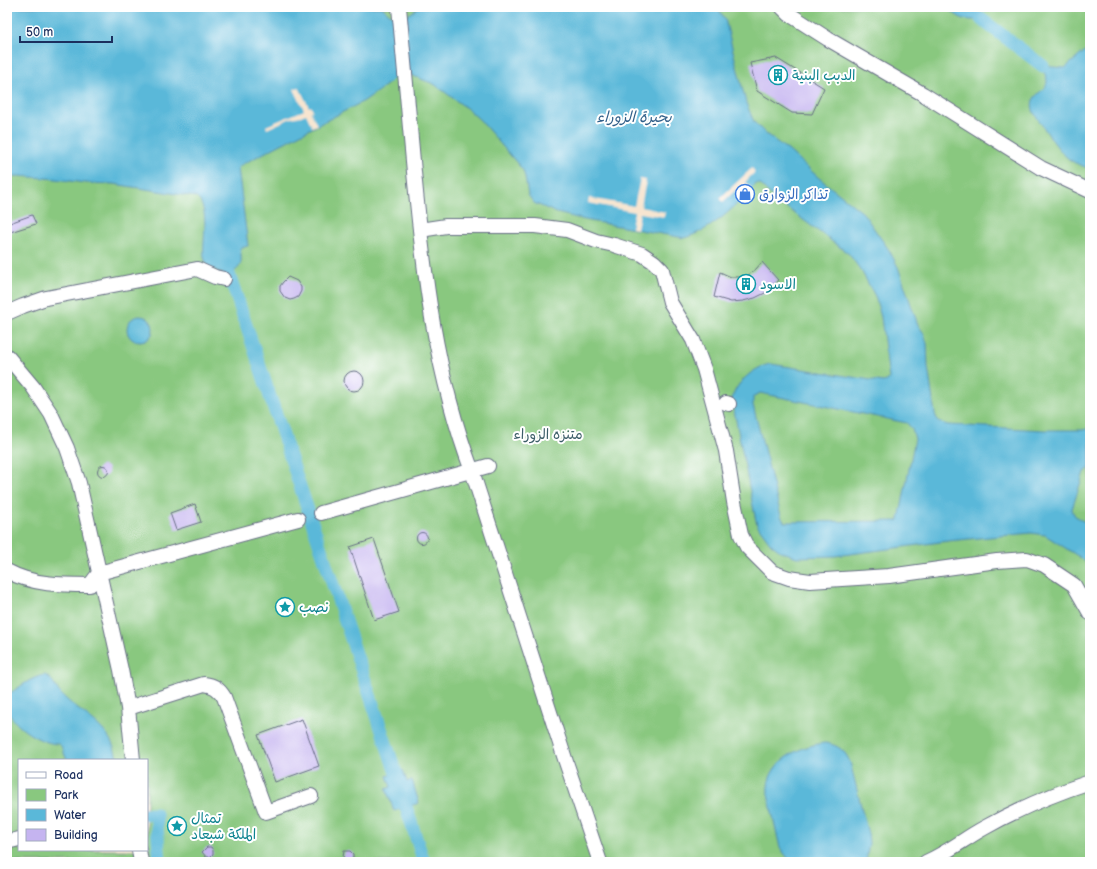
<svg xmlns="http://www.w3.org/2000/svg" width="1097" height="869" font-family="'Balsamiq Sans','Playpen Sans Arabic',sans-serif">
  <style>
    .green { fill: #89c87f; stroke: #527c6e; fill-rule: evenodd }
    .water { fill: #5ab8d9; stroke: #3a749c; fill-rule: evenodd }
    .pier { fill: #f7e5d0 }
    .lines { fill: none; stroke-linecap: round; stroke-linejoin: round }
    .canal { stroke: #5ab8d9; stroke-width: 13 }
    .building { fill: #c5b4f0 }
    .street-casing { stroke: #686f86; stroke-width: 16 }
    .street { stroke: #fff; stroke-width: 14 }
    .labels { text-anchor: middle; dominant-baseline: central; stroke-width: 4; stroke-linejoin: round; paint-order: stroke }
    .culture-label { font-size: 14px; fill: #0d838f; stroke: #fff; text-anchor: start }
    .shop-label { font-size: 14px; fill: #366cbe; stroke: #fff; text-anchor: start }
    .park-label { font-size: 14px; fill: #3c5d68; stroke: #fff }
    .water-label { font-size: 15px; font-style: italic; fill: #315f89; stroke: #fff }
  </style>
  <rect width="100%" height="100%" fill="#fff"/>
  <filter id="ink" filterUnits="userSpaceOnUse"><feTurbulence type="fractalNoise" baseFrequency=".025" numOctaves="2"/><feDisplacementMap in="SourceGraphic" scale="8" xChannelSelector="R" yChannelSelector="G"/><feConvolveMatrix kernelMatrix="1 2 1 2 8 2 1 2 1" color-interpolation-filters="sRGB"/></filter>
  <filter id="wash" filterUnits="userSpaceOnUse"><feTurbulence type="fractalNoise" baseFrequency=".012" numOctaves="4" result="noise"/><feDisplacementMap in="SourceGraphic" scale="16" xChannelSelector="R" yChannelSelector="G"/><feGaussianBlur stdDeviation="0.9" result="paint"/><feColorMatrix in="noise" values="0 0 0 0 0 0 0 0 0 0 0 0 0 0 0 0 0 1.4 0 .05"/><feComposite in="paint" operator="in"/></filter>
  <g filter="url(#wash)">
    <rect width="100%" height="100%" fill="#f7e5d0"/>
    <path class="green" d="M7,7H1090V862H7ZM19,760H147V850H19Z"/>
    <path class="water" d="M7,7H382C396,22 403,21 418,7H717L725,19L746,103L754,122L766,134L789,151L819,178L863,213L889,250L898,267L918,325L923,332L927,343L928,367L935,414L938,422L948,425L1044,430H1083L1090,428V468L1084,472L1072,509C1074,519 1082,520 1090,524V566L1081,558L1045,535L1031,533L948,541L835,556L797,557L780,551L771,544L757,525L755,516L732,400C734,384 755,366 771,364L883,382L887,381L889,378L881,317L875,296L862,272L849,254L774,198L760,184H756C737,205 713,230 684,238L585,220L557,213L534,203L528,195L525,177L523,170L480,120L469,110L434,84L408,74L402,73L396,76L388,84L364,101L239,166L238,168L248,246L240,248C243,265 241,270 225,275L207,266C206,263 205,260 204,257C202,240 211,209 196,197L114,184L85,183L56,179L19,176L7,177ZM760,393L907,423L912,429L915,439L899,519L898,521L784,522L781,516L753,405V397Z
      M952,7H978L983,17L979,20C964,20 962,20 950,10Z
      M1090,47V169C1084,166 1076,164 1070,160C1056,149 1044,127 1034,113C1024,88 1061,94 1041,68L1045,63L1053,67L1065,68Z
      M127 329a13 13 0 1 1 26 0a13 13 0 1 1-26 0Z
      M45,675C53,679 55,687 60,693C81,716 113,726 117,760H67L61,746L59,744C42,744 15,728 8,711C6,706 7,700 7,695C19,688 31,677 45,675Z
      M825,743C838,745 845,750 850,762L868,834L869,843L866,862H791L780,848L768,794C765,763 798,746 825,743Z
      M403,770L407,782L412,780L419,803L394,811L386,789L391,787L387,776Z"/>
    <path class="pier" d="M299,87L309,107L311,106L313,110L311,112L317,125L312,127L306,114L301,116L291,118L267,129L266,126L304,110L294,89Z
      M752,168L755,172L745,182L752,189L748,192L741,185L723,202L720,198Z
      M640,179L646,180L641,207L665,212L664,217L640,213L637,229L631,228L634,212L588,203L589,198L634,206Z"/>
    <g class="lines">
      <path class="canal" d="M981,19L1043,66
        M229,274L396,773
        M406,807L424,862
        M147,814H156L160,862"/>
    </g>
    <g id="blocks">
      <path class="building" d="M776,58L824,88L812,114L792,113L757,91L750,63Z
        M32,215L36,224L7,233V224Z
        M762,262L778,280L765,293L755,298L743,301L731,302L714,297L720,272L731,277H739L748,275L756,269Z
        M288,277L297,281L301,287V291L298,297L294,299L290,300L285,298L280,291V286L283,282Z
        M344 381a10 10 0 1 1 20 0a10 10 0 1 1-20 0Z
        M97.5 471a5.5 5.5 0 1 1 11 0a5.5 5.5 0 1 1-11 0Z
        M195,504L201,522L176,530L170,513Z
        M416.5 538a5.5 5.5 0 1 1 11 0a5.5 5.5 0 1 1-11 0Z
        M374,539L399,612L374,620L350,547Z
        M302,719L319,766L275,782L258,735Z
        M207,847H211L213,850V854L210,857H206L202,852Z
        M344,851H350L353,854V858L350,861L346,860L343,857Z"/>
    </g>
  </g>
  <g filter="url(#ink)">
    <use href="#blocks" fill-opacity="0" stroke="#686f86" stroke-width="1"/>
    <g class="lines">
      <defs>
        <path id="street" d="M399,7C404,62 409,117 414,172C424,276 435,372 472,471L566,762L600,862
          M782,7L789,14L828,39L923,94L1041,168L1090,191
          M420,230L446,226H535L567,230L596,241L614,245L642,254L654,262L662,270L670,302L693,340L704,369L726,451L734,502L741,535L747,547L772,572L789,578L810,581L889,576L997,561L1027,559L1044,565L1074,585L1090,613
          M7,313L23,306L46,298L197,269L215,277L224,279
          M7,356L33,387L51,414L67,448L79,483L121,670L128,708L133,760
          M726,403L729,404
          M321,513L488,466
          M7,571C32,585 62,585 90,585L99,573L298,519
          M128,708L204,684C214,685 219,689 224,697L266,812L311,796
          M7,842L19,839
          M139,850L141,862
          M926,862C947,853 964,839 984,828C1018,809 1053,794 1090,782"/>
      </defs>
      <use href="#street" class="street-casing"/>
      <use href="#street" class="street"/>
    </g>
  </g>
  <defs>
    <symbol id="building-ring" viewBox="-11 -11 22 22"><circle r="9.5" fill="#fff" stroke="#0f9aa8" stroke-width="1.5"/><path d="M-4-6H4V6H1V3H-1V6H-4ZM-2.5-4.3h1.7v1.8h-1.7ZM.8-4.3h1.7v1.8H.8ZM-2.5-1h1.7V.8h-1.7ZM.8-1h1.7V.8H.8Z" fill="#0f9aa8"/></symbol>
    <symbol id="shop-ring" viewBox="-11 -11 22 22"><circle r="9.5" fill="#fff" stroke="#3f7fe0" stroke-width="1.5"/><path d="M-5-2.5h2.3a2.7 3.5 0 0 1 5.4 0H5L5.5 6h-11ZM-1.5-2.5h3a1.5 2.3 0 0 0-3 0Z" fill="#3f7fe0"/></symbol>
    <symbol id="sight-ring" viewBox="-11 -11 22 22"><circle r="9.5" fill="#fff" stroke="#0f9aa8" stroke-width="1.5"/><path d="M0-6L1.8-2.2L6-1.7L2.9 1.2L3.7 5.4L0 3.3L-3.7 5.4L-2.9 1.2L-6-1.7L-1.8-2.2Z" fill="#0f9aa8"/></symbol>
  </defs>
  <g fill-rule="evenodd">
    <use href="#building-ring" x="767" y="64" width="22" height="22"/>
    <use href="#shop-ring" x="734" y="183" width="22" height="22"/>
    <use href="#building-ring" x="735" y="273" width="22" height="22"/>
    <use href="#sight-ring" x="274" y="596" width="22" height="22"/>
    <use href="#sight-ring" x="166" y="815" width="22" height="22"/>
  </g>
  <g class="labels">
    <g class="culture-label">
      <text x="792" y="75">الدبب البنية</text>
      <text x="760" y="284">الاسود</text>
      <text x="299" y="607">نصب</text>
      <text x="191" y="818">تمثال<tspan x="191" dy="16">الملكة شبعاد</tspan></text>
    </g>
    <g class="shop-label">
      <text x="759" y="194">تذاكر الزوارق</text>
    </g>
    <g class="park-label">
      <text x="548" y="434">متنزه الزوراء</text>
    </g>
    <g class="water-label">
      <text x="634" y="117">بحيرة الزوراء</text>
    </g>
  </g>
  <rect width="1097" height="869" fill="none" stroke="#fff" stroke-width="24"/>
  <rect x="18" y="759" width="130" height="92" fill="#ffffff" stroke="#a4acbf"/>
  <rect x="26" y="772" width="20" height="6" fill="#ffffff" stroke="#a4acbf"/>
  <text x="54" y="779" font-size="12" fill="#1b2f5e">Road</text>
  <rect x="26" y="789" width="20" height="12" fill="#89c87f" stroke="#a4acbf"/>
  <text x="54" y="799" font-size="12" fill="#1b2f5e">Park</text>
  <rect x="26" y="809" width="20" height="12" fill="#5ab8d9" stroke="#a4acbf"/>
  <text x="54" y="819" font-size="12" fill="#1b2f5e">Water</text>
  <rect x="26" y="829" width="20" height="12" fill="#c5b4f0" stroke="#a4acbf"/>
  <text x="54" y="839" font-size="12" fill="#1b2f5e">Building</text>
  <path d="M20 36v6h92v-6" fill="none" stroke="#1b2f5e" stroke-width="2"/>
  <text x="26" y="36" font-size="12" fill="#1b2f5e" stroke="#ffffff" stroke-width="3" paint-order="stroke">50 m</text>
</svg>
